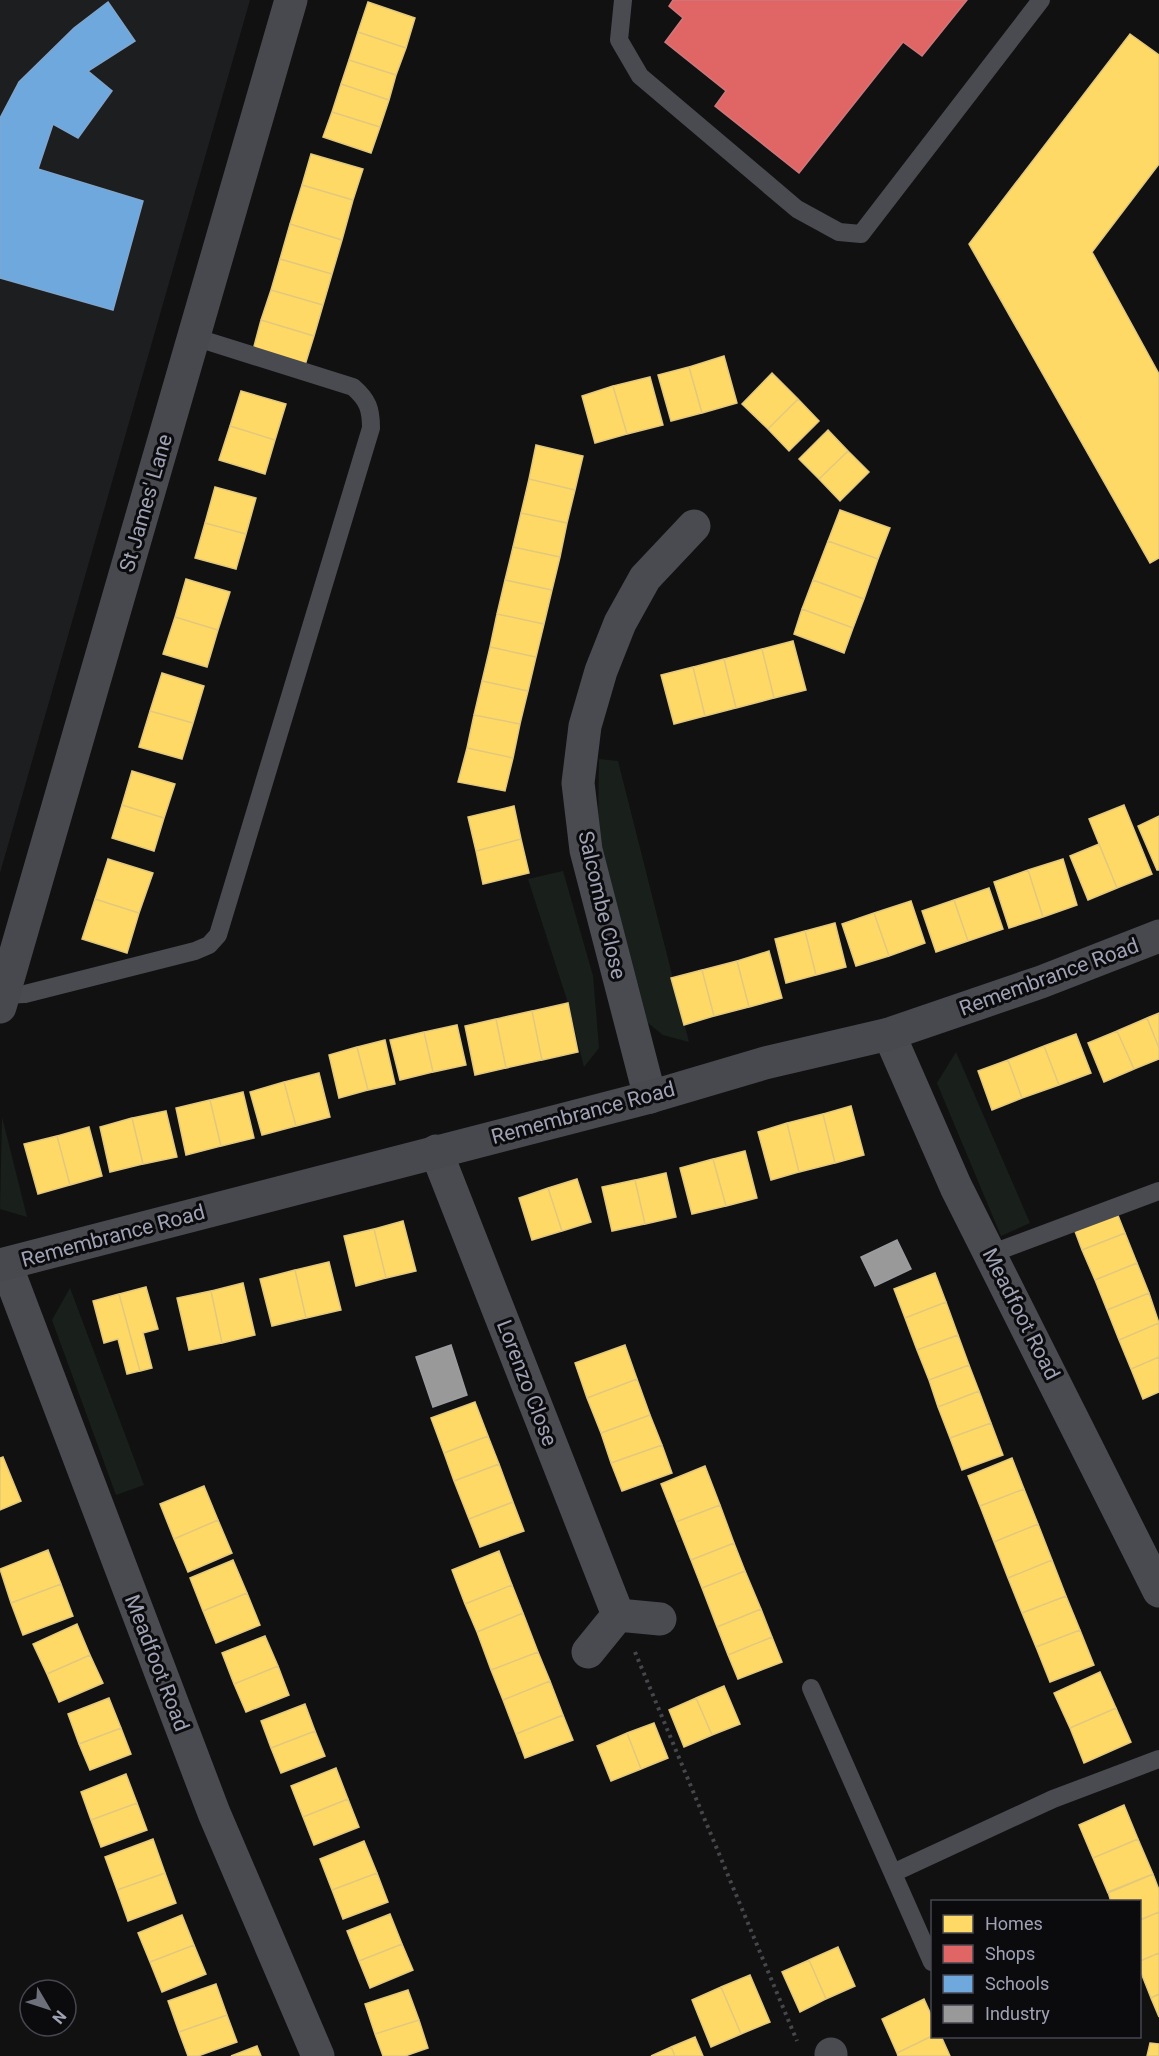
<svg xmlns="http://www.w3.org/2000/svg" width="1159" height="2056" font-family="Roboto,sans-serif">
  <style>
    .built { fill: #1d1e20 }
    .green { fill: #19201b }
    .homes { fill: #ffd966; stroke: #e2c87d; stroke-width: 1.5 }
    .shops { fill: #e06666; stroke: #cc787d; stroke-width: 1.5 }
    .schools { fill: #6fa8dc; stroke: #7da6d0; stroke-width: 1.5 }
    .industry { fill: #999; stroke: #9b9ca1; stroke-width: 1.5 }
    .lines { fill: none; stroke-linecap: round; stroke-linejoin: round }
    .path { stroke: #46474c; stroke-width: 4; stroke-dasharray: 3 4.5; stroke-linecap: butt }
    .lane { stroke: #4a4b51; stroke-width: 18 }
    .street { stroke: #4a4b51; stroke-width: 33 }
    .secondary { stroke: #48494e; stroke-width: 33 }
    .labels { text-anchor: middle; dominant-baseline: central; stroke-width: 6; stroke-linejoin: round; paint-order: stroke }
    .street-label { font-size: 21px; fill: #9fa2b4; stroke: #0b0b0d }
  </style>
  <rect width="100%" height="100%" fill="#111"/>
  <path class="built" d="M0,0H250L0,873Z"/>
  <path class="green" d="M599,759L618,761L689,1042L663,1035L648,1023L598,831Z
    M563,871L593,976L599,1048L584,1067L568,1003L528,879Z
    M956,1052L1030,1223L1001,1236L937,1083Z
    M2,1117L27,1217L0,1209Z
    M70,1288L144,1485L116,1495L52,1320Z"/>
  <path class="homes" d="M368,2L415,18L406,48L358,32Z
    M358,32L406,48L396,75L349,60Z
    M1130,34L1159,55V164L1092,252L1159,374V558L1150,563L969,244Z
    M349,60L396,75L389,100L341,84Z
    M341,84L389,100L380,127L332,112Z
    M332,112L380,127L371,153L323,137Z
    M311,154L363,169L353,200L302,185Z
    M302,185L353,200L342,240L290,224Z
    M290,224L342,240L332,274L280,259Z
    M280,259L332,274L323,305L271,290Z
    M271,290L323,305L314,336L261,320Z
    M261,320L314,336L305,365L253,350Z
    M724,356L737,403L702,413L689,367Z
    M689,367L702,413L671,421L658,375Z
    M772,373L798,399L768,429L742,404Z
    M650,377L663,425L627,434L613,386Z
    M613,386L627,434L595,443L582,396Z
    M241,391L286,404L275,440L230,426Z
    M798,399L819,421L789,451L768,429Z
    M230,426L275,440L265,474L219,460Z
    M828,430L848,451L819,479L799,459Z
    M536,445L583,456L575,490L529,479Z
    M848,451L869,472L840,501L819,479Z
    M529,479L575,490L567,523L521,513Z
    M215,487L256,498L246,534L205,523Z
    M840,510L890,528L878,559L828,541Z
    M521,513L567,523L560,557L513,547Z
    M205,523L246,534L236,569L195,558Z
    M828,541L878,559L864,599L813,580Z
    M513,547L560,557L552,590L505,580Z
    M186,579L230,592L218,630L175,617Z
    M505,580L552,590L544,624L497,614Z
    M813,580L864,599L853,628L802,609Z
    M802,609L853,628L844,653L794,634Z
    M497,614L544,624L536,657L490,647Z
    M175,617L218,630L207,667L163,654Z
    M793,641L806,690L774,698L762,649Z
    M490,647L536,657L528,691L482,681Z
    M762,649L774,698L736,708L724,659Z
    M724,659L736,708L705,716L693,667Z
    M693,667L705,716L674,724L661,675Z
    M162,673L204,686L193,723L150,711Z
    M482,681L528,691L520,724L474,715Z
    M150,711L193,723L182,759L139,747Z
    M474,715L520,724L513,758L467,748Z
    M467,748L513,758L505,791L458,782Z
    M132,771L175,784L164,818L122,805Z
    M122,805L164,818L154,851L112,838Z
    M1124,805L1152,874L1117,888L1089,819Z
    M514,806L521,839L476,851L468,817Z
    M1159,816V870H1157L1138,826Z
    M521,839L529,873L483,884L476,851Z
    M1099,844L1117,888L1088,900L1070,856Z
    M108,859L153,873L139,913L95,899Z
    M1063,859L1077,905L1043,917L1028,870Z
    M1028,870L1043,917L1009,928L994,882Z
    M989,888L1003,929L968,941L954,900Z
    M95,899L139,913L127,953L82,939Z
    M954,900L968,941L936,952L922,911Z
    M911,901L925,943L889,956L874,913Z
    M874,913L889,956L856,966L842,924Z
    M835,923L846,967L816,975L805,931Z
    M805,931L816,975L786,983L775,939Z
    M769,951L782,998L749,1007L737,961Z
    M737,961L749,1007L714,1016L702,970Z
    M702,970L714,1016L684,1025L671,978Z
    M568,1003L578,1052L542,1060L532,1011Z
    M532,1011L542,1060L506,1068L496,1019Z
    M1159,1013V1048L1147,1018Z
    M1147,1018L1159,1048V1059L1134,1069L1117,1031Z
    M496,1019L506,1068L475,1075L465,1026Z
    M457,1025L466,1065L433,1072L424,1032Z
    M1117,1031L1134,1069L1104,1082L1088,1043Z
    M424,1032L433,1072L400,1080L390,1040Z
    M1076,1034L1091,1073L1059,1085L1044,1046Z
    M385,1040L395,1084L368,1090L357,1047Z
    M1044,1046L1059,1085L1022,1098L1008,1060Z
    M357,1047L368,1090L339,1098L329,1055Z
    M1008,1060L1022,1098L992,1110L978,1071Z
    M319,1073L330,1117L296,1126L284,1082Z
    M284,1082L296,1126L262,1135L250,1092Z
    M243,1092L254,1138L221,1146L210,1100Z
    M210,1100L221,1146L186,1155L176,1108Z
    M851,1106L864,1155L835,1163L823,1114Z
    M166,1111L177,1157L143,1164L132,1118Z
    M823,1114L835,1163L799,1172L787,1123Z
    M132,1118L143,1164L110,1172L100,1127Z
    M787,1123L799,1172L771,1180L758,1132Z
    M89,1127L102,1176L70,1185L57,1136Z
    M57,1136L70,1185L38,1194L24,1144Z
    M745,1151L757,1198L726,1206L713,1159Z
    M713,1159L726,1206L692,1214L680,1168Z
    M666,1173L676,1217L645,1224L635,1180Z
    M577,1179L591,1222L562,1231L548,1188Z
    M635,1180L645,1224L612,1231L602,1187Z
    M548,1188L562,1231L532,1240L519,1198Z
    M1115,1208L1125,1233L1082,1250L1073,1226Z
    M403,1221L416,1271L386,1278L374,1229Z
    M374,1229L386,1278L356,1286L344,1236Z
    M1125,1233L1137,1263L1095,1280L1082,1250Z
    M329,1262L341,1310L306,1318L295,1270Z
    M1137,1263L1149,1293L1107,1310L1095,1280Z
    M295,1270L306,1318L272,1326L260,1279Z
    M935,1273L946,1302L905,1318L894,1289Z
    M243,1283L255,1335L222,1343L211,1291Z
    M146,1287L158,1329L143,1333L152,1368L140,1371L119,1294Z
    M211,1291L222,1343L189,1350L177,1298Z
    M1149,1293L1159,1323L1119,1340L1107,1310Z
    M119,1294L140,1371L127,1374L118,1339L104,1343L93,1301Z
    M946,1302L958,1335L917,1350L905,1318Z
    M1159,1323V1357L1131,1369L1119,1340Z
    M958,1335L969,1365L929,1380L917,1350Z
    M625,1345L637,1379L587,1398L575,1363Z
    M1159,1357V1392L1143,1399L1131,1369Z
    M969,1365L979,1391L938,1407L929,1380Z
    M637,1379L650,1415L601,1433L587,1398Z
    M979,1391L991,1423L950,1438L938,1407Z
    M475,1402L488,1436L444,1453L431,1418Z
    M650,1415L662,1445L611,1463L601,1433Z
    M991,1423L1003,1455L962,1470L950,1438Z
    M488,1436L499,1464L454,1481L444,1453Z
    M662,1445L672,1473L622,1491L611,1463Z
    M3,1457L21,1501L0,1510V1458Z
    M1012,1458L1024,1489L980,1506L968,1476Z
    M499,1464L513,1502L469,1519L454,1481Z
    M705,1466L720,1505L676,1522L661,1484Z
    M204,1486L218,1520L174,1539L160,1504Z
    M1024,1489L1038,1524L994,1542L980,1506Z
    M513,1502L524,1531L480,1547L469,1519Z
    M720,1505L734,1543L691,1560L676,1522Z
    M218,1520L232,1553L188,1572L174,1539Z
    M1038,1524L1052,1560L1008,1578L994,1542Z
    M734,1543L745,1571L702,1588L691,1560Z
    M48,1550L61,1584L11,1603L0,1569Z
    M499,1551L512,1585L465,1604L452,1570Z
    M233,1560L247,1593L203,1611L190,1578Z
    M1052,1560L1066,1596L1022,1613L1008,1578Z
    M745,1571L761,1609L717,1627L702,1588Z
    M61,1584L73,1616L23,1635L11,1603Z
    M512,1585L523,1613L477,1632L465,1604Z
    M247,1593L260,1625L216,1643L203,1611Z
    M1066,1596L1080,1630L1036,1647L1022,1613Z
    M761,1609L772,1637L728,1655L717,1627Z
    M523,1613L538,1652L491,1670L477,1632Z
    M77,1624L90,1655L47,1674L33,1644Z
    M1080,1630L1094,1665L1050,1682L1036,1647Z
    M265,1636L278,1666L234,1684L222,1653Z
    M772,1637L782,1662L738,1679L728,1655Z
    M538,1652L550,1681L503,1700L491,1670Z
    M90,1655L103,1683L59,1702L47,1674Z
    M278,1666L289,1695L246,1712L234,1684Z
    M1100,1672L1116,1708L1070,1728L1054,1693Z
    M550,1681L563,1715L516,1734L503,1700Z
    M724,1686L740,1724L712,1735L696,1698Z
    M109,1698L121,1728L79,1744L68,1714Z
    M696,1698L712,1735L684,1747L669,1710Z
    M305,1704L315,1731L271,1748L261,1721Z
    M1116,1708L1131,1742L1084,1763L1070,1728Z
    M563,1715L573,1740L525,1758L516,1734Z
    M654,1723L668,1758L641,1769L627,1733Z
    M121,1728L131,1754L90,1770L79,1744Z
    M315,1731L325,1756L281,1773L271,1748Z
    M627,1733L641,1769L611,1781L597,1746Z
    M336,1768L348,1799L303,1817L291,1786Z
    M126,1774L137,1803L91,1820L81,1792Z
    M348,1799L359,1827L314,1845L303,1817Z
    M137,1803L147,1830L101,1847L91,1820Z
    M1124,1805L1138,1839L1093,1858L1079,1825Z
    M153,1839L165,1873L117,1890L105,1857Z
    M1138,1839L1153,1874L1108,1893L1093,1858Z
    M364,1841L377,1873L332,1890L320,1859Z
    M165,1873L176,1903L128,1921L117,1890Z
    M377,1873L388,1902L343,1919L332,1890Z
    M1153,1874L1159,1890V1912L1140,1920V1902H1111L1108,1892Z
    M1159,1912V1953L1140,1961V1920Z
    M390,1914L402,1944L359,1961L347,1931Z
    M182,1915L194,1945L150,1962L138,1933Z
    M402,1944L413,1970L370,1988L359,1961Z
    M194,1945L206,1974L162,1992L150,1962Z
    M838,1947L855,1986L826,1999L809,1960Z
    M1159,1953V1994L1151,1998L1140,1970V1961Z
    M809,1960L826,1999L800,2012L782,1972Z
    M750,1975L770,2022L741,2034L721,1987Z
    M216,1984L227,2015L179,2032L168,2001Z
    M721,1987L741,2034L711,2047L692,2000Z
    M408,1990L419,2020L375,2034L365,2004Z
    M1159,1994V2017L1151,1998Z
    M924,1999L932,2017V2036L897,2053L882,2019Z
    M227,2015L237,2042L198,2056H188L179,2032Z
    M419,2020L428,2048L405,2056H383L375,2034Z
    M932,2036H941L950,2056H898L897,2053Z
    M695,2037L703,2056H675L671,2047Z
    M1150,2043L1159,2044V2056H1147Z
    M257,2046L261,2056H231Z
    M671,2047L675,2056H651Z"/>
  <path class="shops" d="M673,0H967L922,56L903,42L799,173L715,106L726,91L665,42L683,18L669,6Z"/>
  <path class="schools" d="M108,2L135,41L88,71L112,91L78,138L53,124L38,169L143,201L113,310L0,278V118L19,82L74,28Z"/>
  <path class="industry" d="M897,1240L911,1269L875,1286L861,1257Z
    M451,1345L467,1395L433,1407L416,1357Z"/>
  <g class="lines">
    <path class="path" d="M635,1652L797,2041"/>
    <path class="lane" d="M623,0L619,40L640,76L797,209L839,232L861,234L1041,0
      M3,995L25,994L195,951L209,945L218,935L371,428C371,409 368,400 353,387L194,337
      M990,1254L1159,1191
      M811,1688L932,1962
      M893,1873L1053,1799L1159,1759"/>
    <path class="street" d="M889,1034L956,1187L1159,1591
      M650,1097L586,850L578,783L585,726L601,671L620,623L645,578L694,526
      M436,1151L618,1615
      M6,1265L214,1813L318,2056
      M588,1652L618,1615L660,1619
      M831,2056V2054"/>
    <path class="secondary" d="M0,1007L291,0
      M0,1265L650,1097L765,1063L889,1034L1041,982L1159,936"/>
  </g>
  <g class="labels">
    <g class="street-label">
      <text transform="translate(146 503) rotate(-74)">St James' Lane</text>
      <text transform="translate(602 905) rotate(77)">Salcombe Close</text>
      <text transform="translate(1049 977) rotate(-20)">Remembrance Road</text>
      <text transform="translate(583 1113) rotate(-15)">Remembrance Road</text>
      <text transform="translate(113 1236) rotate(-15)">Remembrance Road</text>
      <text transform="translate(1021 1314) rotate(63)">Meadfoot Road</text>
      <text transform="translate(527 1383) rotate(69)">Lorenzo Close</text>
      <text transform="translate(157 1663) rotate(69)">Meadfoot Road</text>
    </g>
  </g>
  <rect x="931" y="1900" width="210" height="138" fill="#0b0b0d" stroke="#464750" stroke-width="1.5"/>
  <rect x="943" y="1915" width="30" height="18" fill="#ffd966" stroke="#464750" stroke-width="1.5"/>
  <text x="985" y="1930" font-size="18" fill="#9fa2b4">Homes</text>
  <rect x="943" y="1945" width="30" height="18" fill="#e06666" stroke="#464750" stroke-width="1.5"/>
  <text x="985" y="1960" font-size="18" fill="#9fa2b4">Shops</text>
  <rect x="943" y="1975" width="30" height="18" fill="#6fa8dc" stroke="#464750" stroke-width="1.5"/>
  <text x="985" y="1990" font-size="18" fill="#9fa2b4">Schools</text>
  <rect x="943" y="2005" width="30" height="18" fill="#999999" stroke="#464750" stroke-width="1.5"/>
  <text x="985" y="2020" font-size="18" fill="#9fa2b4">Industry</text>
  <g transform="translate(48 2008) rotate(129)"><circle r="28" fill="#0b0b0d" stroke="#464750" stroke-width="1.5"/>
  <path d="M0-4.5L10 22L0 15L-10 22Z" fill="#6d6f7b"/>
  <text y="-9" font-size="16" font-weight="bold" text-anchor="middle" fill="#9fa2b4">N</text>
  </g>
</svg>
